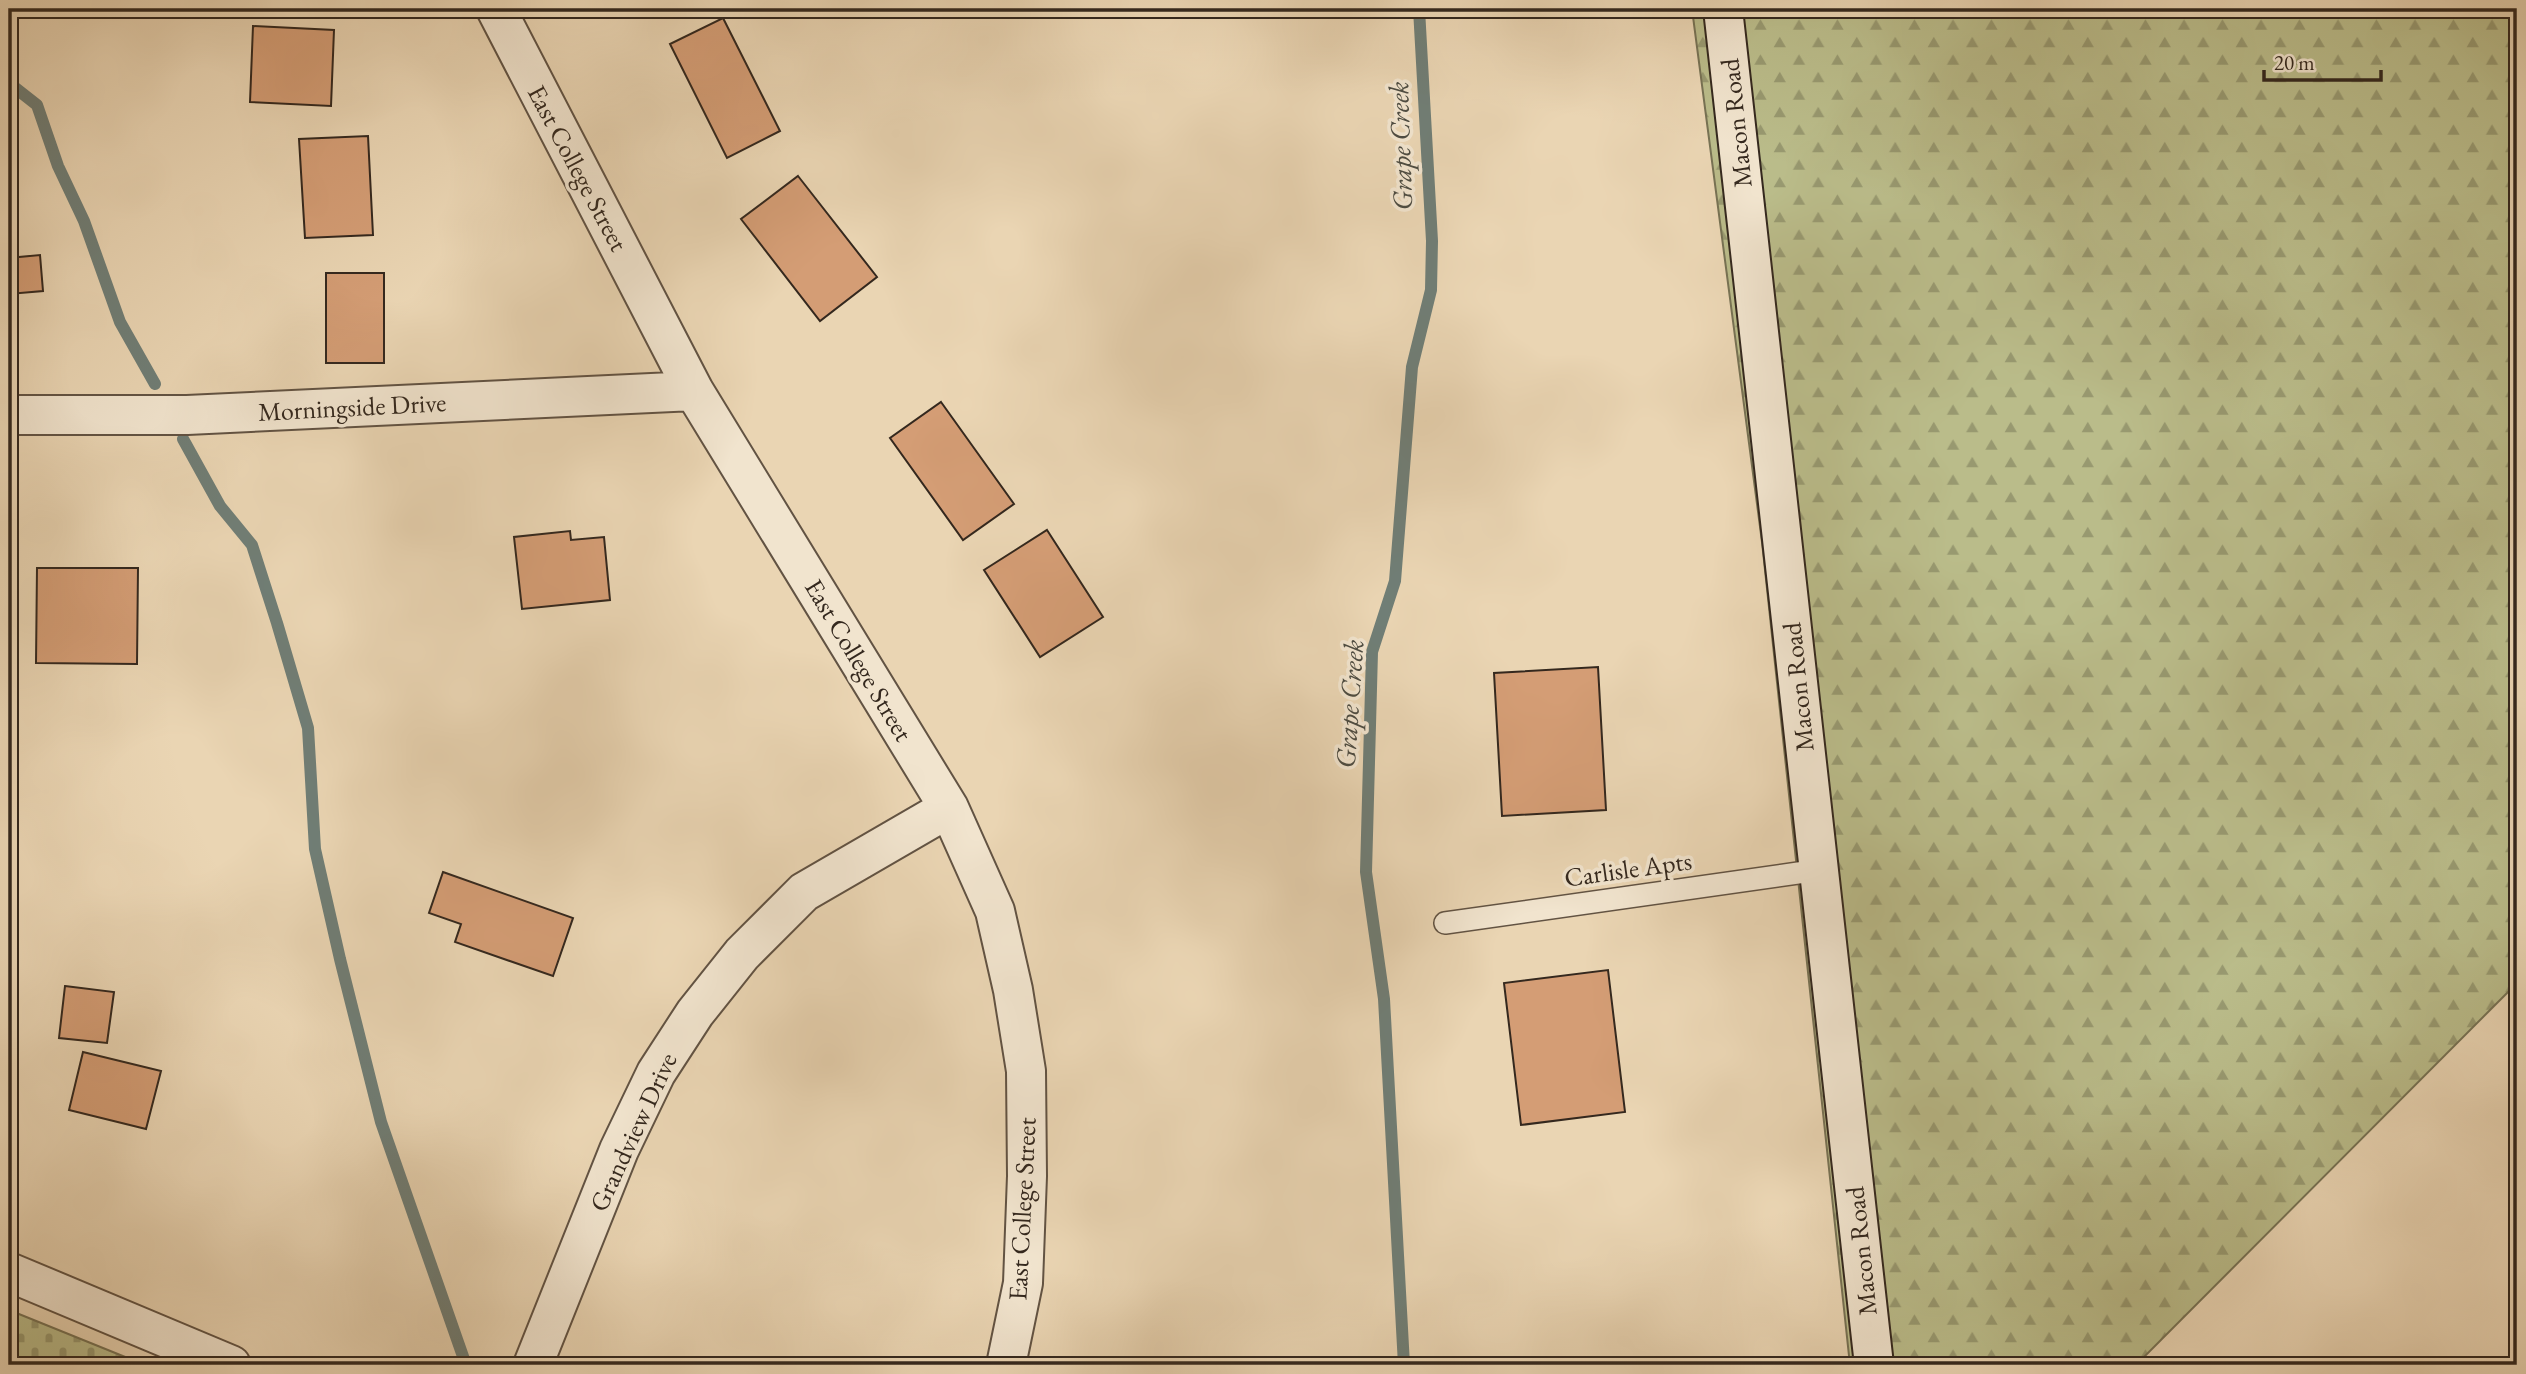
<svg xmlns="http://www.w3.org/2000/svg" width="2526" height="1374" font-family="'EB Garamond',serif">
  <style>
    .forest { fill: url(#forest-firs); stroke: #777254; stroke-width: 2 }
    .cemetery { fill: url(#cemetery-stones); stroke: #777254; stroke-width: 2 }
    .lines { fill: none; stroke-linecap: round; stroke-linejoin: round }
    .stream { stroke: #707e76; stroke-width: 12 }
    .building { fill: #d49d75; stroke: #34281e; stroke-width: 2 }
    .service-casing { stroke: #625343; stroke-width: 24 }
    .minor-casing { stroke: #625343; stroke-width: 42 }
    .secondary-casing { stroke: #34281e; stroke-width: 42 }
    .service { stroke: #f1e4ce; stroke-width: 21 }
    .minor { stroke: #f1e4ce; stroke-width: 38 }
    .secondary { stroke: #f1e4ce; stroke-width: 38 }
    .labels { text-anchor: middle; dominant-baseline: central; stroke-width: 7; stroke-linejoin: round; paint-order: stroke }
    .street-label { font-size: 26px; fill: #34281e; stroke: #f1e4ce }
    .water-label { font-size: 28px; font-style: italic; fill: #4d4c42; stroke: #f1e4ce }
  </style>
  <defs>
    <pattern id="forest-firs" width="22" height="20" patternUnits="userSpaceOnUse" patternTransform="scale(1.75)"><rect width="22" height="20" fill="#babc8a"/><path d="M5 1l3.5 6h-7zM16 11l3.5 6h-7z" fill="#989970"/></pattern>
    <pattern id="cemetery-stones" width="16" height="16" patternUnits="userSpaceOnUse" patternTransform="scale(1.75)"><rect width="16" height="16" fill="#babc8a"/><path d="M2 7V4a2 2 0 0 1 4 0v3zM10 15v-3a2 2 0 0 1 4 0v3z" fill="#989970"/></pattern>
  </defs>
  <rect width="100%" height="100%" fill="#ead5b3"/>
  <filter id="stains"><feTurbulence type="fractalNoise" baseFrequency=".00286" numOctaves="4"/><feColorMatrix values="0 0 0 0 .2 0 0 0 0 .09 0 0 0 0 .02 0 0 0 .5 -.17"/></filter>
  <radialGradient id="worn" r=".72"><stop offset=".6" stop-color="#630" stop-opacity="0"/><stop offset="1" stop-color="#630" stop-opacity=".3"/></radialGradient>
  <path class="forest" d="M1692,9H2517V983L2136,1365H1850L1762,542Z"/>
  <path class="cemetery" d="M9,1310L145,1365H9Z"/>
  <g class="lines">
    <path class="stream" d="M9,83L37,105L58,166L84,221L120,322L155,384
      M183,439L220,506L252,545L277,623L308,728L315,849L340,959L381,1122L466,1365
      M1404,1365L1384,999L1366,872L1372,652L1395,581L1412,367L1431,290L1432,241L1419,9"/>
  </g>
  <path class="building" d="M723,18L780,131L727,158L670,44Z
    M253,26L334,30L331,106L250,102Z
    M368,136L373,235L305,238L299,139Z
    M798,176L877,277L820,321L741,219Z
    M40,255L43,291L9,294V258Z
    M326,273H384V363H326Z
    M941,402L1014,504L963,540L890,438Z
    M1047,530L1103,617L1040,657L984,570Z
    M570,531L571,540L604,537L610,600L522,609L514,537Z
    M37,568H138L137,664L36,663Z
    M1598,667L1606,810L1502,816L1494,673Z
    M443,872L573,918L553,976L455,942L461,924L429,913Z
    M1608,970L1625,1112L1521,1125L1504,983Z
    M65,986L114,992L107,1043L59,1038Z
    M83,1052L161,1071L146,1129L69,1110Z"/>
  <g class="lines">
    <defs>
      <path id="service" d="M1445,923L1819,870"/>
      <path id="minor" d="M496,9L694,391L949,808L995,911L1013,990L1026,1071L1027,1176L1023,1283L1006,1365
        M9,415H187L694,391
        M9,1272L231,1365
        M533,1365L619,1150L656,1073L695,1013L742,954L804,892L949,808"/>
      <path id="secondary" d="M1723,9L1874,1365"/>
    </defs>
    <use href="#service" class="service-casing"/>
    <use href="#minor" class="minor-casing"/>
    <use href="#secondary" class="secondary-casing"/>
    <use href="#service" class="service"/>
    <use href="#minor" class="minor"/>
    <use href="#secondary" class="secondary"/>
  </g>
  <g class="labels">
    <g class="street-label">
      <text transform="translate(1736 123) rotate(-96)">Macon Road</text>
      <text transform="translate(578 168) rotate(62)">East College Street</text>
      <text transform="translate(352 407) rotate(-3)">Morningside Drive</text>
      <text transform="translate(859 660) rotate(59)">East College Street</text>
      <text transform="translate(1798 687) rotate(-96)">Macon Road</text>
      <text transform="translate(1628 869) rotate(-8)">Carlisle Apts</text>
      <text transform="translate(633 1132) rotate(-65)">Grandview Drive</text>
      <text transform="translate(1022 1209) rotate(-87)">East College Street</text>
      <text transform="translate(1861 1251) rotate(-96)">Macon Road</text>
    </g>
    <g class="water-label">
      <text transform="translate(1400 146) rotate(-92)">Grape Creek</text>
      <text transform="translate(1349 704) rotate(-86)">Grape Creek</text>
    </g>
  </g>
  <rect width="2526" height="1374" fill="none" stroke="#ead5b3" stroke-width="35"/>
  <rect x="10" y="10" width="2505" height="1353" fill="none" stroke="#34281e" stroke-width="3.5"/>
  <rect x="18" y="18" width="2491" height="1339" fill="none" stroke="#34281e" stroke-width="2"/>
  <path d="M2264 70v10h117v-10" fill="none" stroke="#34281e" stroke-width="3.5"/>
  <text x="2274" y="70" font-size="21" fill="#34281e" stroke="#f1e4ce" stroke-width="5" paint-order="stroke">20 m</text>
  <rect width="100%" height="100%" filter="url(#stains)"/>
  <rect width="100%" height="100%" fill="url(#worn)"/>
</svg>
